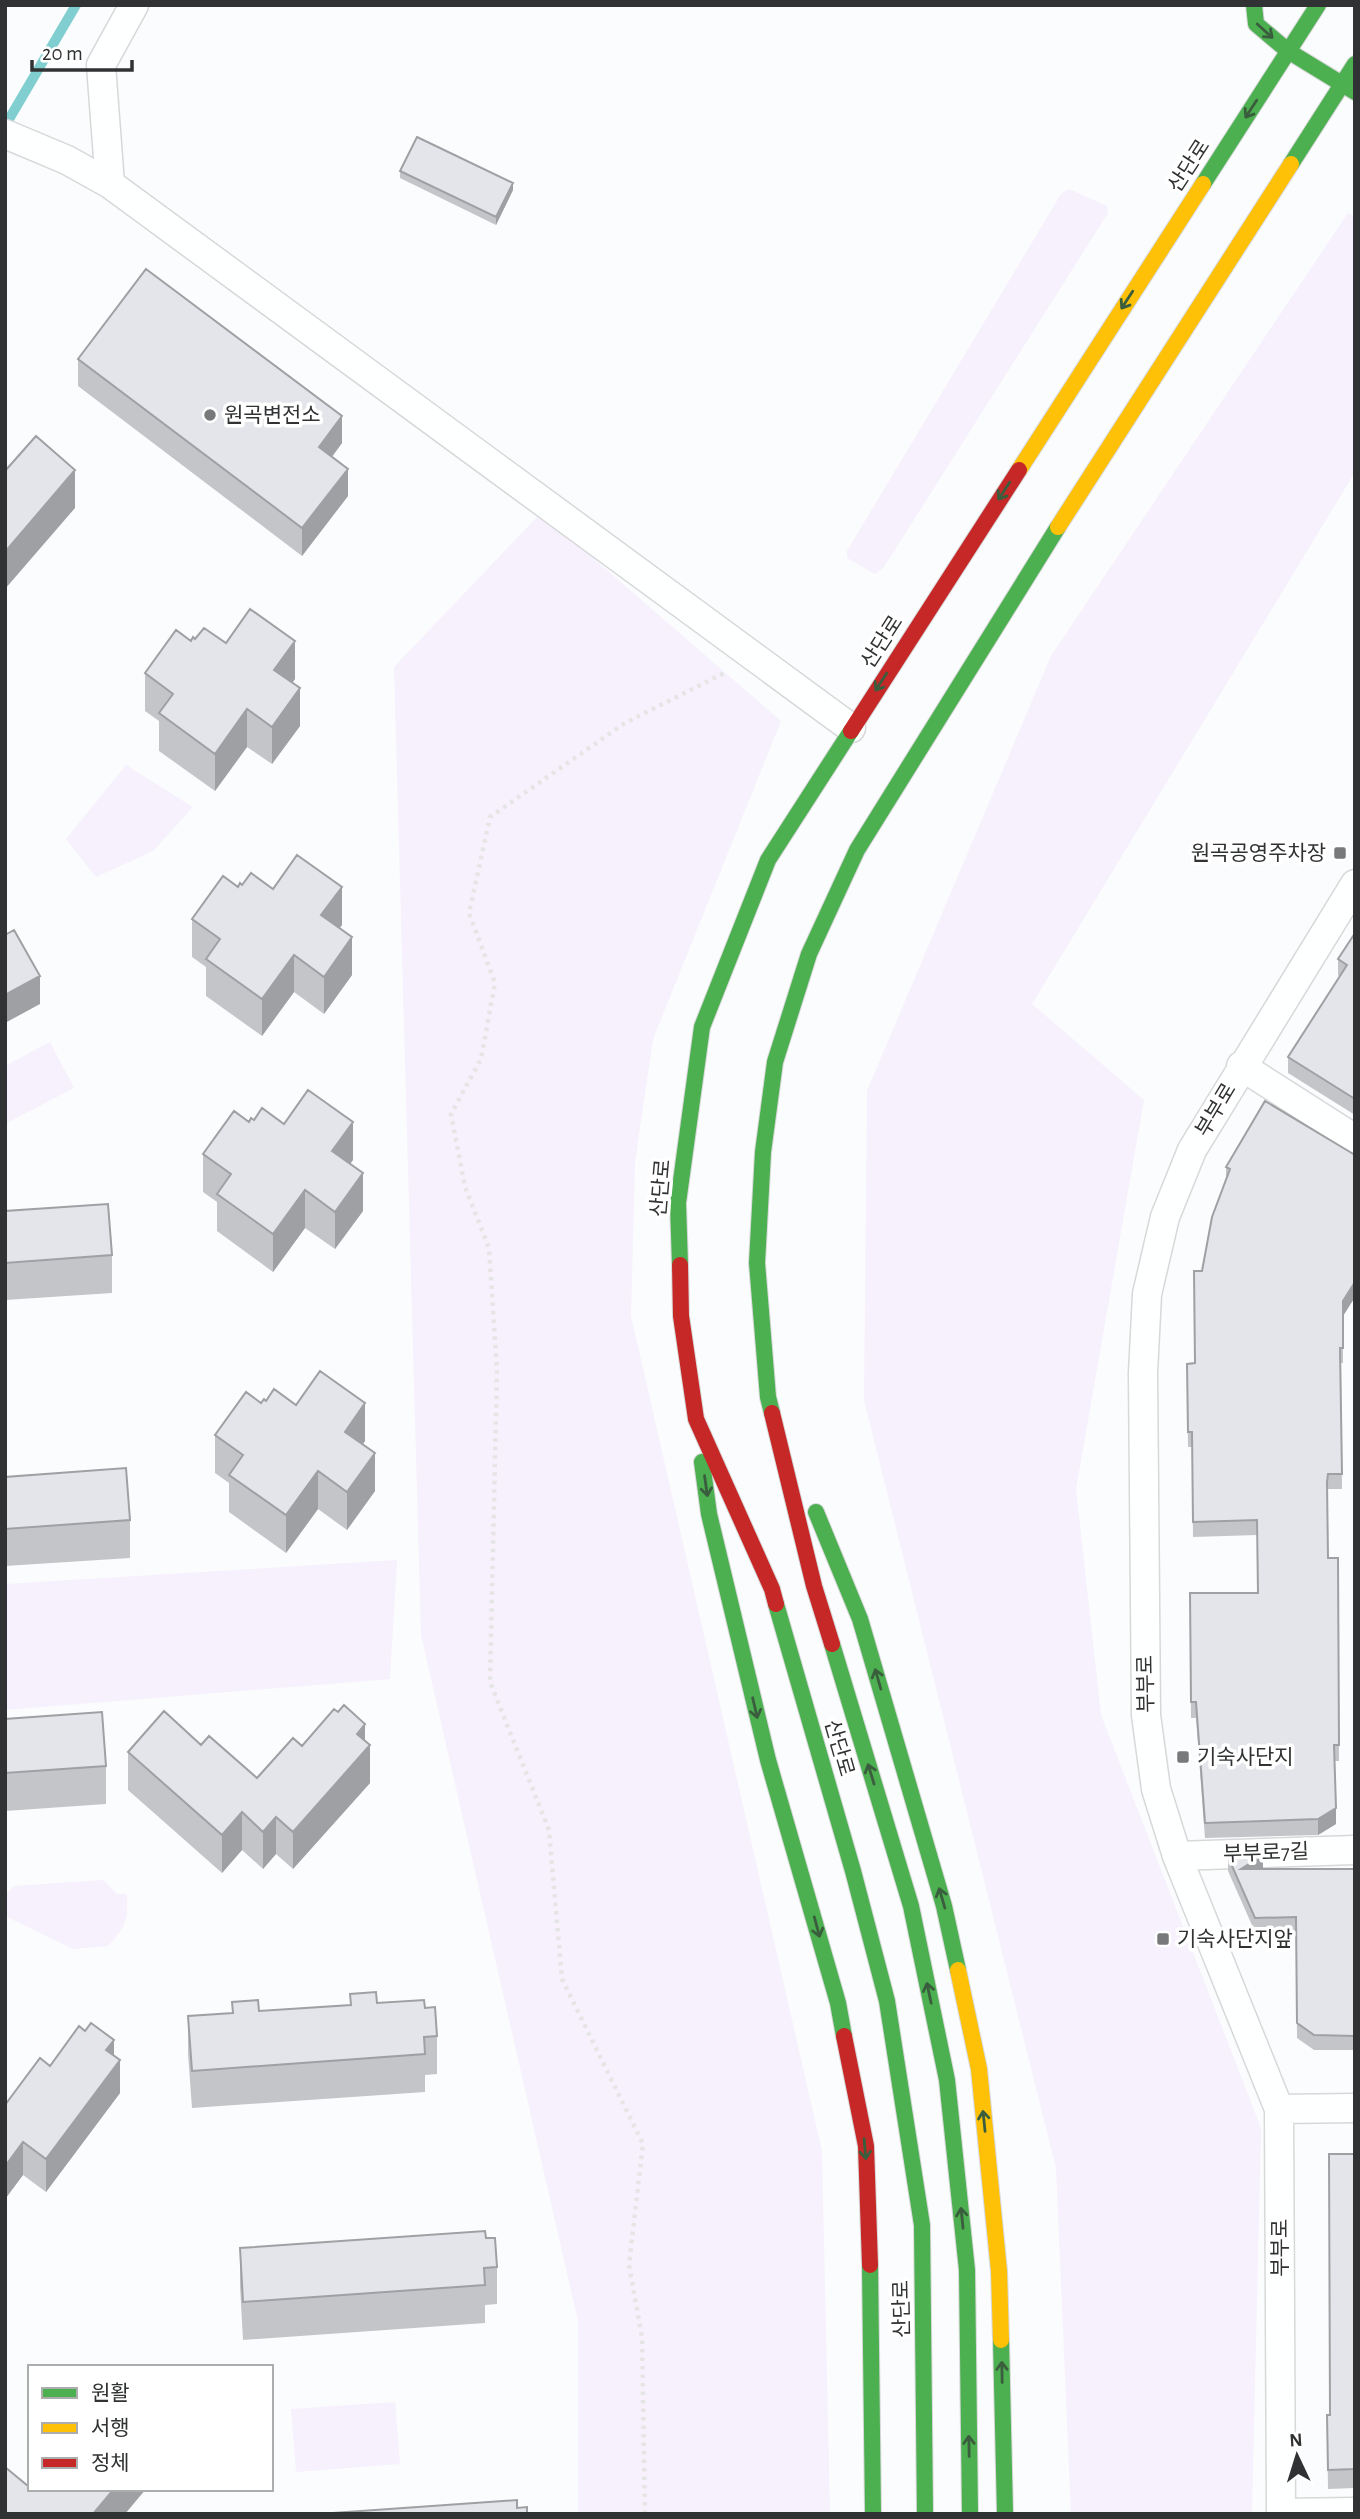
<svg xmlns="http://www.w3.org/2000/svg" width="1360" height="2519" font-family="'Alegreya Sans','Noto Sans KR',sans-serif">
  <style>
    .green { fill: #f6f1fc }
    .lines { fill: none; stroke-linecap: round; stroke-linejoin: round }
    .stream { stroke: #81ced0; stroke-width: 10 }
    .street-casing { stroke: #d7d8d9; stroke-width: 31 }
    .fast-casing { stroke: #d7d8d9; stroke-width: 18 }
    .slow-casing { stroke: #d7d8d9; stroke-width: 18 }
    .jam-casing { stroke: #d7d8d9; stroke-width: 18 }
    .path { stroke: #e5e5e6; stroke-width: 4.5; stroke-dasharray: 3.5 5; stroke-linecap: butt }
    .street { stroke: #feffff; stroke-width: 28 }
    .fast { stroke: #4caf50; stroke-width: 16 }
    .slow { stroke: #ffc107; stroke-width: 16 }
    .jam { stroke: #c62828; stroke-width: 16 }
    .wall { fill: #c3c5c9 }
    .shaded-wall { fill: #9fa0a4 }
    .building { fill: #e3e5ea; stroke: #9fa0a4; stroke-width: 2 }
    .oneway { stroke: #3a5e3d }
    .poi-dot { fill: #77797a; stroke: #fff; stroke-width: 2.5 }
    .labels { text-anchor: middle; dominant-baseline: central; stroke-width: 7; stroke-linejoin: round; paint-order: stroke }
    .street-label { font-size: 21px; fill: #303233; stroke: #fff }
    .poi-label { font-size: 21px; fill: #303233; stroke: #fff; text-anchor: start }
  </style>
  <rect width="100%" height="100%" fill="#fbfcfd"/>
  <path class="green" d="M1069,189L1107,206L1108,213L884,567L875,574L847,558V551L1061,194Z
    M1348,213L1355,217V472L1032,1004L1144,1100L1076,1489L1101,1715L1261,2128L1252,2514H1071L1056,2168L864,1400L867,1091L1051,656Z
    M541,513L781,721L653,1039L635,1162L631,1316L822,2151L830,2514H578V2321L421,1635L394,667Z
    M126,765L193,807L153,851L96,877L66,839Z
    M50,1042L74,1088L5,1124V1066Z
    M397,1560L390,1679L5,1710V1584Z
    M103,1880L117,1894H127C128,1921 126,1926 108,1946L73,1949L5,1916V1895L14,1886Z
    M395,2402L400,2464L296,2472L291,2409Z"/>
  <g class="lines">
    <path class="stream" d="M5,126L76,5"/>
    <defs>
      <path id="street" d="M5,134L67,160L110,184L851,728
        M110,184L101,65L134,5
        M1241,1066L1355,1139
        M1177,1856L1355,1850
        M1279,2109L1355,2108
        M1281,2513L1355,2512
        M1281,2514L1279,2109L1177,1856L1156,1789L1146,1715L1143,1373L1147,1294L1165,1217L1192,1150L1355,884"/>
      <path id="fast" d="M1254,5L1256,24L1288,51
        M1288,51L1355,92
        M1291,164L1355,64
        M1203,184L1318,5
        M680,1265L678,1203L702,1027L768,860L851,731
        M772,1413L768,1397L757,1263L763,1152L775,1062L809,954L857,850L1058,527
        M702,1462L709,1514L768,1760L838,2003L844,2036
        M816,1512L860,1619L944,1906L958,1970
        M776,1604L853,1871L887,2001L922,2225L925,2514
        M832,1644L911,1906L947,2080L967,2270L970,2514
        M870,2265L873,2514
        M1001,2340L1005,2514"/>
      <path id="slow" d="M1019,470L1203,184
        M1058,527L1291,164
        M958,1970L979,2069L999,2271L1001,2340"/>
      <path id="jam" d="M851,731L1019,470
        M680,1265L681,1316L696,1419L772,1589L776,1604
        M772,1413L814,1586L832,1644
        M844,2036L866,2146L870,2265"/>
    </defs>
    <use href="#street" class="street-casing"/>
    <use href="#fast" class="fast-casing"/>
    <use href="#slow" class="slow-casing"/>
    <use href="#jam" class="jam-casing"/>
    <path class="path" d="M645,2514L642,2337L629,2265L643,2144L562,1979L549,1830L490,1682L497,1370L489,1248L465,1187L451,1114L481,1059L495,983L469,913L490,817L625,723L726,672"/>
    <use href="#street" class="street"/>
    <use href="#fast" class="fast"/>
    <use href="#slow" class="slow"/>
    <use href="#jam" class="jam"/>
  </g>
  <path class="wall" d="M400,171L513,190L496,225L400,178Z
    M78,359L342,443L332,457L348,496L302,556L78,386Z
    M195,639L226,643L295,679L292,683L300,726L272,764L247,747L215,791L159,751V721L145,711V673L191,641Z
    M242,885L273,889L342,925L339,928L352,975L324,1014L294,992L262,1036L206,996V967L192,957V919L238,887Z
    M1355,933V1115L1288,1073V1057L1340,977L1338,975V959Z
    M1265,1101L1355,1297L1343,1316V1363H1341L1342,1489H1328L1327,1496L1328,1558H1338L1339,1761H1335L1336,1824L1318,1835L1205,1838L1196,1718H1191L1190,1593H1258L1257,1535L1193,1537L1192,1447H1188L1187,1364L1195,1363L1202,1271L1226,1178V1167Z
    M249,1122L284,1124L353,1160L350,1163L363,1211L335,1249L305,1228L273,1272L217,1231V1202L203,1192V1154Z
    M5,1211L112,1255V1293L5,1300Z
    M266,1401L296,1405L365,1441L363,1444L375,1491L347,1530L318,1509L286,1553L229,1512V1483L215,1473V1435Z
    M5,1477L130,1520V1558L5,1566Z
    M5,1719L106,1766V1804L5,1811Z
    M365,1741L370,1783L293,1869L276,1854L263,1869L242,1850L222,1873L128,1790V1752L201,1745L257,1778L302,1746Z
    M1228,1857L1263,1869H1355V2050H1314L1297,2038L1296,1931L1255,1932L1228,1871Z
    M350,1994L377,2003L425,2008L437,2036V2074L425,2075V2092L192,2108L188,2054V2016L232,2013V2002L259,2011L350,2005Z
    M114,2056L120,2093L46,2192L23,2175L5,2198V2105L50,2066Z
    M1355,2154V2488L1328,2489L1327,2415H1330Z
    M486,2238L497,2267V2304L485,2305V2323L243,2340L240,2286V2248Z"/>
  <path class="shaded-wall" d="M513,183V190L496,225V217Z
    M342,416V443L319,474V447Z
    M348,469V496L302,556V528Z
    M75,470V508L5,589V552Z
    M295,641V679L274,708V670Z
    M300,688V726L272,764V727Z
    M247,709V747L215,791V754Z
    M342,887V925L321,953V915Z
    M352,937V975L324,1014V977Z
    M294,955V992L262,1036V999Z
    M40,976V1004L5,1023V995Z
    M353,1122V1160L332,1188V1151Z
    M363,1173V1211L335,1249V1212Z
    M305,1190V1228L273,1272V1234Z
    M1355,1282V1297L1343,1316V1301Z
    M365,1403V1441L345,1469V1432Z
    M375,1453V1491L347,1530V1492Z
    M318,1471V1509L286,1553V1515Z
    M365,1724V1750L370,1745V1783L293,1869V1832L357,1734Z
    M1336,1808V1824L1318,1835V1819Z
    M242,1812V1850L222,1873V1835Z
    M276,1817V1854L263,1869V1832Z
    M1263,1855V1870L1241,1869Z
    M114,2040V2068L120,2060V2093L46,2192V2159L106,2050Z
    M23,2142V2175L6,2198V2165Z
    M114,2489H146L125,2514H93Z"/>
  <path class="building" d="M417,137L513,183L496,217L400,171Z
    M146,269L342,416L319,447L348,469L302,528L78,359Z
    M36,436L75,470L5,552V471Z
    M250,609L295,641L274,670L300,688L272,727L247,709L215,754L159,713L173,694L145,673L176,630L191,641L193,637L195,639L204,628L226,643Z
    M297,855L342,887L321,915L352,937L324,977L294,955L262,999L206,959L220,939L192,919L223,876L238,887L240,883L242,885L251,873L273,889Z
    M14,930L40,976L5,995V935Z
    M1355,933V1099L1288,1057L1347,965L1338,959Z
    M308,1090L353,1122L332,1151L363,1173L335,1212L305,1190L273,1234L217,1194L231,1174L203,1154L234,1111L249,1122L251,1118L254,1120L262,1108L284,1124Z
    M1265,1101L1355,1155V1282L1343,1301V1348H1340L1342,1474H1328L1327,1482L1328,1558H1338L1339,1745H1334L1336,1808L1318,1819L1205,1823L1196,1702H1191L1190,1593H1258L1257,1520L1193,1522L1192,1432H1188L1187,1364L1195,1363L1194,1271H1202L1212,1217L1230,1169L1226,1167Z
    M108,1204L112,1255L5,1263V1211Z
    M320,1371L365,1403L345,1432L375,1453L347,1492L318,1471L286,1515L229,1475L243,1455L215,1435L246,1392L261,1403L264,1399L266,1401L274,1389L296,1405Z
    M126,1468L130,1520L5,1529V1477Z
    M344,1705L365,1724L357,1734L370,1745L293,1832L276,1817L263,1832L242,1812L222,1835L128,1752L164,1711L201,1745L209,1736L257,1778L293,1738L302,1746L334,1709L338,1712Z
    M102,1712L106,1766L5,1773V1719Z
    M1263,1855L1241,1869H1355V2036L1314,2035L1297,2023L1296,1917L1255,1918L1228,1857Z
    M376,1992L377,2003L424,2000L425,2008L435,2007L437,2036L424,2037L425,2054L192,2071L188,2016L233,2013L232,2002L258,2000L259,2011L351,2005L350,1994Z
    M91,2023L114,2040L106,2050L120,2060L46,2159L23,2142L6,2165L5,2105L40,2058L50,2066L79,2026L85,2031Z
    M1329,2154H1355V2469L1328,2470L1327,2415H1330Z
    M485,2231L486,2238H495L497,2267L484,2268L485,2285L243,2302L240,2248Z
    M5,2467L28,2486L30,2485V2489H114L93,2514H5Z
    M517,2500V2508L527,2507V2514H318Z"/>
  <defs><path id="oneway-shaft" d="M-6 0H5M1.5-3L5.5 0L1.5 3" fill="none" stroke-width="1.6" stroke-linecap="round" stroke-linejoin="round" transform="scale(1.75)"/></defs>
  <g class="oneway">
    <use href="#oneway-shaft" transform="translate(1265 31) rotate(42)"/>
    <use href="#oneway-shaft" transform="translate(1251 109) rotate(123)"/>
    <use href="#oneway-shaft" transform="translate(1127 300) rotate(123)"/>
    <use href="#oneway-shaft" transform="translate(1004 491) rotate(123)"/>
    <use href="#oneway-shaft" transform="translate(881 682) rotate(123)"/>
    <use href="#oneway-shaft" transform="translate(706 1486) rotate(82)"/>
    <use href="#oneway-shaft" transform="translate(878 1679) rotate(-106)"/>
    <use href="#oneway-shaft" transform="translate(755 1708) rotate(77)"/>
    <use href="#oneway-shaft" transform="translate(871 1774) rotate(-107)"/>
    <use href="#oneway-shaft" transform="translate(942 1898) rotate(-106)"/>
    <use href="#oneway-shaft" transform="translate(817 1927) rotate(75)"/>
    <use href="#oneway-shaft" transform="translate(929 1993) rotate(-102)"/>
    <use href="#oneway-shaft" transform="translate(984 2121) rotate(-96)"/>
    <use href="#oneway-shaft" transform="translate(865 2149) rotate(85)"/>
    <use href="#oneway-shaft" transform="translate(962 2218) rotate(-96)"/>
    <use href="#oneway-shaft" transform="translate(1002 2372) rotate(-91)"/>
    <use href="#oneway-shaft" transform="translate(969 2446) rotate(-91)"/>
  </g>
  <g class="poi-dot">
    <circle cx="210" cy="415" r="7"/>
    <rect x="1333" y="846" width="14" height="14" rx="3.5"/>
    <rect x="1176" y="1750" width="14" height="14" rx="3.5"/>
    <rect x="1156" y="1932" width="14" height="14" rx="3.5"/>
  </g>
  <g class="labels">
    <g class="street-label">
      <text transform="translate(1189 166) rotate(-57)">산단로</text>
      <text transform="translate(882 642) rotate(-57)">산단로</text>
      <text transform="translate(1216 1110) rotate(-59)">부부로</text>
      <text transform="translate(661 1188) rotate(-85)">산단로</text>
      <text transform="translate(1146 1684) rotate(-91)">부부로</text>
      <text transform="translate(839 1748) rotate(74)">산단로</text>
      <text transform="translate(1266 1853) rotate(-2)">부부로7길</text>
      <text transform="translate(1280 2248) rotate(-90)">부부로</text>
      <text transform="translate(902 2309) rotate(-91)">산단로</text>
    </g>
    <g class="poi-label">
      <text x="224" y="415">원곡변전소</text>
      <text x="1326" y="853" text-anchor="end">원곡공영주차장</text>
      <text x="1197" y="1757">기숙사단지</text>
      <text x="1177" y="1939">기숙사단지앞</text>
    </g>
  </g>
  <rect width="1360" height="2519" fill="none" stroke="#303233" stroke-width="14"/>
  <rect x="28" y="2365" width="245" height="126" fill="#ffffff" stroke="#acadad" stroke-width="2"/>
  <rect x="42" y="2388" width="35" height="10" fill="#4caf50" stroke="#acadad" stroke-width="2"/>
  <text x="91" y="2400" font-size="21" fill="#303233">원활</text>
  <rect x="42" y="2423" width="35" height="10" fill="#ffc107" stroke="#acadad" stroke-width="2"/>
  <text x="91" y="2435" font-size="21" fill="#303233">서행</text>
  <rect x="42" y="2458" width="35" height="10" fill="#c62828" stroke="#acadad" stroke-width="2"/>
  <text x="91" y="2470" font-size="21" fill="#303233">정체</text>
  <g transform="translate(1297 2456) rotate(356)" stroke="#ffffff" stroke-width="5" paint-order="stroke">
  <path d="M0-5L12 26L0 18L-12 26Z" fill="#303233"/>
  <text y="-10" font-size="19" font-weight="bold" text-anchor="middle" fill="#303233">N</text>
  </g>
  <path d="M32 60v10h100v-10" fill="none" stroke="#303233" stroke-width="3.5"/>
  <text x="42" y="60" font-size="21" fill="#303233" stroke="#ffffff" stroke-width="5" paint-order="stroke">20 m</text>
</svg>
